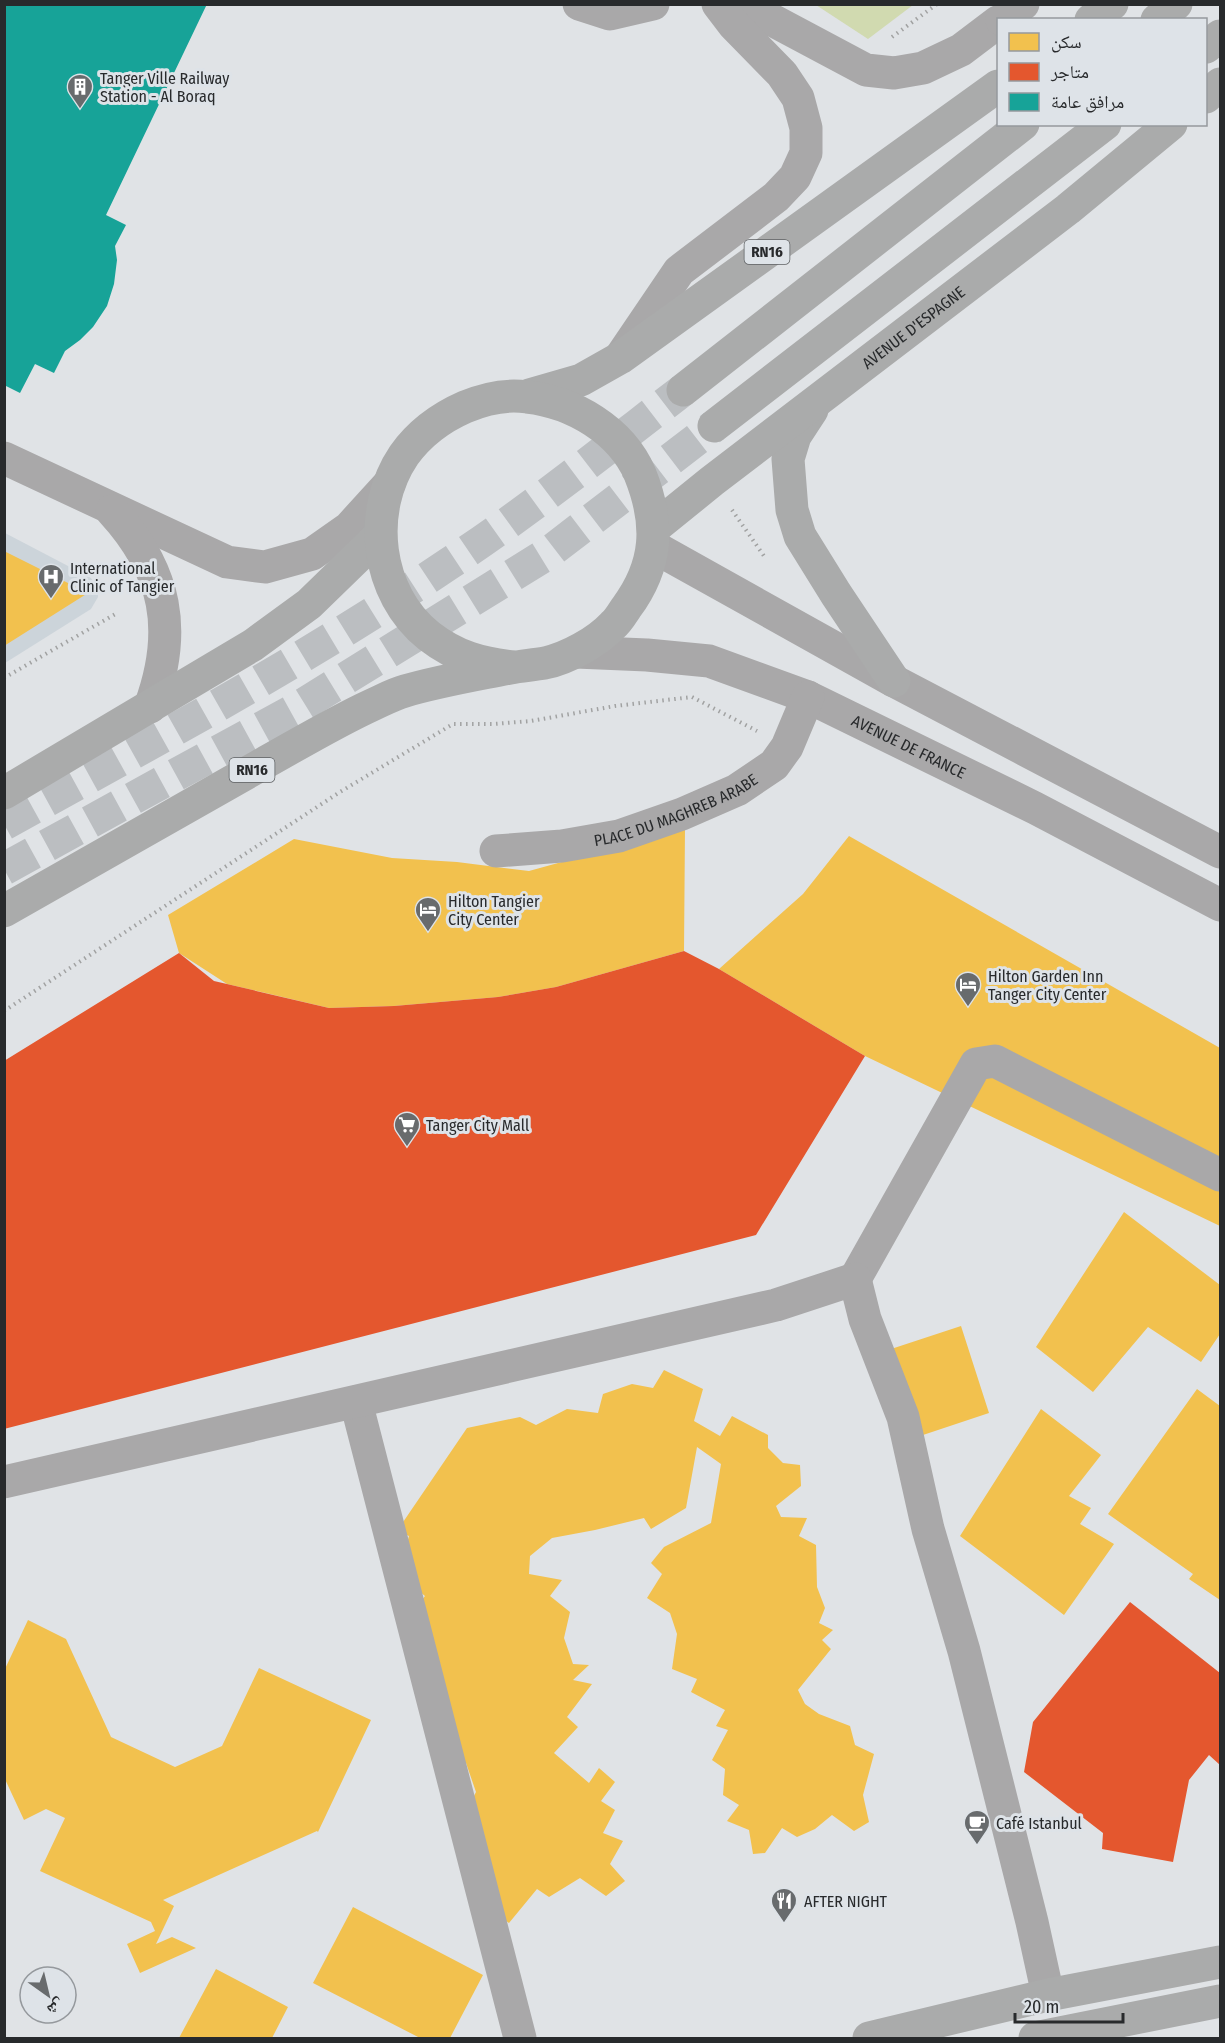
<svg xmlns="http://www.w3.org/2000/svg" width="1225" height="2043" font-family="'Fira Sans Condensed','Noto Naskh Arabic',sans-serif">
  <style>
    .built { fill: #ccd4da }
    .green { fill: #d1dab0 }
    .homes { fill: #f2c14e }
    .shops { fill: #e4572e }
    .public { fill: #17a398 }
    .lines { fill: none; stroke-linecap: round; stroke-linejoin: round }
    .major-tunnel { stroke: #bbbec1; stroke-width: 33; stroke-dasharray: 33 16; stroke-linecap: butt }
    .path { stroke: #a1a2a2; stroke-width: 4; stroke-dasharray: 1.5 4.5; stroke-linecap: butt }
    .minor { stroke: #a9a8a9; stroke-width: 33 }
    .major { stroke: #aaabab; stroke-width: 33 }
    .labels { text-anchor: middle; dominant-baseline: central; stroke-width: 6; stroke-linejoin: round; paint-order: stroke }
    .shield { fill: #dee3e8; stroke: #5f6264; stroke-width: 1.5 }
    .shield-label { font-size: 15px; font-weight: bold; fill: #282a2c }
    .poi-label { font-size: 16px; fill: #282a2c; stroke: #dee3e8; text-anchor: start }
    .street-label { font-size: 16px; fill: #282a2c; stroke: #dee3e8 }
  </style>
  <rect width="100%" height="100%" fill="#e0e3e6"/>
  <path class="built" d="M5,533L91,578L98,590V597L91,609L5,663Z"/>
  <path class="green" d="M816,5L913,4V5L868,39Z"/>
  <path class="homes" d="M4,551L88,593L4,646Z
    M685,828L684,951L556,987L498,997L394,1006L329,1008L227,984L179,953L168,915L294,839L392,858L457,862L529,871Z
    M849,836L1220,1048V1226L865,1056L719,969L803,894Z
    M1124,1212L1220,1285V1334L1201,1362L1148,1327L1093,1392L1036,1347Z
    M961,1326L989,1413L911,1439L882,1352Z
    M664,1370L703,1389L694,1421L720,1436L732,1416L768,1435V1448L783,1463L800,1465L801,1486L776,1506L781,1517L807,1518L799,1536L816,1545L817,1587L825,1608L819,1623L833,1630L822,1640L831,1649L798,1690L805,1704L819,1714L850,1726L855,1745L874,1754L863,1795L869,1822L854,1831L832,1815L815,1829L797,1837L782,1828L765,1853L753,1854L749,1830L727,1821L739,1805L723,1795L725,1769L712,1760L728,1730L716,1726L725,1710L691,1692L697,1679L672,1669L677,1634L670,1613L647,1598L662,1574L651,1563L664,1547L711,1523L721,1464L697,1447L686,1508L651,1529L644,1518L595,1530L552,1538L530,1556L529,1574L562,1580L550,1596L570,1612L564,1638L573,1664L589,1665L573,1680L592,1684L567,1717L578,1727L554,1753L589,1783L599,1768L615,1782L601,1801L615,1810L603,1833L623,1841L610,1864L625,1881L606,1896L580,1878L549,1897L537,1889L509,1923L496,1914L460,1823L476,1792L466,1763L438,1748L403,1626L425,1596L414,1587L400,1568L409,1536L397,1531L467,1428L520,1417L536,1425L567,1409L598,1413L603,1394L632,1384L653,1388Z
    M1197,1389L1220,1406V1600L1189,1579L1193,1574L1108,1514Z
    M1041,1409L1101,1455L1069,1496L1091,1508L1080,1524L1114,1544L1064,1615L960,1536Z
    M28,1620L66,1639L111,1737L175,1767L222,1746L259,1668L371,1720L318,1832L317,1831L163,1900L174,1906L156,1944L172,1937L196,1948L140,1973L127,1944L155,1931L151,1922L40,1871L65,1818L46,1809L24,1820L4,1777V1671Z
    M353,1907L483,1975L450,2038H420L313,1983Z
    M216,1969L288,2007L272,2038H179Z"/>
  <path class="shops" d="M684,951L719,969L865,1056L756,1235L4,1429V1061L179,953L214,981L329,1008L394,1006L498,997L556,987Z
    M1130,1602L1220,1673V1765L1209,1755L1189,1780L1173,1862L1102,1849L1103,1833L1024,1772L1033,1722Z"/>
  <path class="public" d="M4,4H207L106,215L126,225L115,246L117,260L114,284L107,306L93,327L80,340L65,351L54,373L35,364L20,393L4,385Z"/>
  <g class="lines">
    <path class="major-tunnel" d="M4,824C155,741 307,659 450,563C530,510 606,449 683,390
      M4,869L296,709L547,554L714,426"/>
    <path class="path" d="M892,37L937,4
      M732,510L764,556
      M4,678L117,613
      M4,1011L340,792L453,724H493L531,721L615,706L692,697L757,731"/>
    <g class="minor">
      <path d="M579,4L610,14L653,4"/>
      <path d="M742,4L866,70L894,73L923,68L961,50L998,22"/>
      <path d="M1002,20L1023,4"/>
      <path d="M622,355L679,271L776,197L795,177L806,153V128L798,98L782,74L734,25L718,4"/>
      <path d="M4,458L227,562L265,567L312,554L349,528L389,484"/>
      <path d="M112,511C167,571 178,631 150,707"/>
      <path d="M654,547L894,681L1220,852"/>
      <path id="s1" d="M576,652L647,655L709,661L808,697L1035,808L1220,905"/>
      <path id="s2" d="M496,851L562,846L619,836L682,814L737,790L774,765L787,747L808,697"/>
      <path d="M855,1279L976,1064L995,1061L1220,1175"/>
      <path d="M356,1402L520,2038"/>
      <path d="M4,1482L776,1305L855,1279L865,1319L903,1417L928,1529L964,1651L1032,1922L1048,1995"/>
    </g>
    <g class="major">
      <path d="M1091,20L1112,4"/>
      <path d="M1157,20L1176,4"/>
      <path d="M1206,47L1220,36"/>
      <path d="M1206,97L1220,84"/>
      <path d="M683,390L1023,124"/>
      <path d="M529,395L581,380L620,358L998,86"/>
      <path d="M812,410L795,436L788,459L792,510L800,536L836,594L894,681"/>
      <path d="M714,426L1105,124"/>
      <path id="s3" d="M654,528L712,481L1068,209L1171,124"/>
      <path d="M4,793L253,645L309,604L380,535"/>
      <path d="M4,911C89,863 174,814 259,766C297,745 333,723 372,705C383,700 394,694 405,691C439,681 475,675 510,668C521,666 533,665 545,663C568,658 597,642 613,625C618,621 622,614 626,608C658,565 660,524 640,474C621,430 573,402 527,397C506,394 484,399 465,407C440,418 419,434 404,455C366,511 376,594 429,636C456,657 482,664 515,667"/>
      <path d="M869,2038L1048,1995L1220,1962"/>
      <path d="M1035,2038L1220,2001"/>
    </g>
  </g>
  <defs>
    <symbol id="building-pin" viewBox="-11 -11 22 30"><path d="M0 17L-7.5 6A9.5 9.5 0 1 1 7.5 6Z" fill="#686b6d" stroke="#dee3e8"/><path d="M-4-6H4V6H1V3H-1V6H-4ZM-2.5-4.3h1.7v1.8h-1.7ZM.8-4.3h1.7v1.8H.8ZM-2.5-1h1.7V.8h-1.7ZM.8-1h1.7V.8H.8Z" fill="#fff"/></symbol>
    <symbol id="hospital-pin" viewBox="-11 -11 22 30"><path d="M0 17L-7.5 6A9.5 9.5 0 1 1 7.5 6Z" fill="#686b6d" stroke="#dee3e8"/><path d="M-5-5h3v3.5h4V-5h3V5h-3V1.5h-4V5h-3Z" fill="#fff"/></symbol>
    <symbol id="hotel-pin" viewBox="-11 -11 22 30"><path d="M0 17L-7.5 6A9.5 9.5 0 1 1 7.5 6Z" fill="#686b6d" stroke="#dee3e8"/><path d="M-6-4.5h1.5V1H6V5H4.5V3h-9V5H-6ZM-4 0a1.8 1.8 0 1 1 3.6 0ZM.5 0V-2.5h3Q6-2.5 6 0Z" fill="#fff"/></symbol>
    <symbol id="supermarket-pin" viewBox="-11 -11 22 30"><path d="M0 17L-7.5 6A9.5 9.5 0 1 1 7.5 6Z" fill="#686b6d" stroke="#dee3e8"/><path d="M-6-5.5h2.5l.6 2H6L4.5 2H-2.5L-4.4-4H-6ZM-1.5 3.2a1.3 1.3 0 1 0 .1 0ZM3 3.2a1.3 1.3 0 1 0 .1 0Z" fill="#fff"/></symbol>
    <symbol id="cafe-pin" viewBox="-11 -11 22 30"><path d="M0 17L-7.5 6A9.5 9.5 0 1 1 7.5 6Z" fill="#686b6d" stroke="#dee3e8"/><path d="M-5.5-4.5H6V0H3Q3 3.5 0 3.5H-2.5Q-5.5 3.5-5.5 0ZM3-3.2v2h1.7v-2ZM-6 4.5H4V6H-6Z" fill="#fff"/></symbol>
    <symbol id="restaurant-pin" viewBox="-11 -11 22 30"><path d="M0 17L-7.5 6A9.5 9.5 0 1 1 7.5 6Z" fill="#686b6d" stroke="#dee3e8"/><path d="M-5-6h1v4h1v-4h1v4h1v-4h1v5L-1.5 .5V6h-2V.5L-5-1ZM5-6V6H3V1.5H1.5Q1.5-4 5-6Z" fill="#fff"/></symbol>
  </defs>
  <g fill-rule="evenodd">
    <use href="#building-pin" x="65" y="72" width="30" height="40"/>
    <use href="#hospital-pin" x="36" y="562" width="30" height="40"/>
    <use href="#hotel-pin" x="413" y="895" width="30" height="40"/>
    <use href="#hotel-pin" x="953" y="970" width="30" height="40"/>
    <use href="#supermarket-pin" x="392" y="1110" width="30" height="40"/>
    <use href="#cafe-pin" x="962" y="1808" width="30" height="40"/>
    <use href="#restaurant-pin" x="769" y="1886" width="30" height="40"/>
  </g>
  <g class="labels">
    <g class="shield">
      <rect x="744.5" y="240" width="45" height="24" rx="4.5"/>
      <rect x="229.5" y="758" width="45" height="24" rx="4.5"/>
    </g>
    <g class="shield-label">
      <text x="767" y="252">RN16</text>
      <text x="252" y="770">RN16</text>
    </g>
    <g class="poi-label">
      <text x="100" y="78">Tanger Ville Railway<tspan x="100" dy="18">Station - Al Boraq</tspan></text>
      <text x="70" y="568">International<tspan x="70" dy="18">Clinic of Tangier</tspan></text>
      <text x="448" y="901">Hilton Tangier<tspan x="448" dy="18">City Center</tspan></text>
      <text x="988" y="976">Hilton Garden Inn<tspan x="988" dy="18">Tanger City Center</tspan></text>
      <text x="426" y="1125">Tanger City Mall</text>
      <text x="996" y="1823">Café Istanbul</text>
      <text x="804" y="1901">AFTER NIGHT</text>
    </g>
    <g class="street-label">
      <text stroke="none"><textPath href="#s3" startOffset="328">AVENUE D'ESPAGNE</textPath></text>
      <text stroke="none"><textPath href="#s1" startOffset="351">AVENUE DE FRANCE</textPath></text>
      <text stroke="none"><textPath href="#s2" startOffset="186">PLACE DU MAGHREB ARABE</textPath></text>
    </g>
  </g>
  <rect width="1225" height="2043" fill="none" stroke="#282a2c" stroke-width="12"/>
  <rect x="997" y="18" width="210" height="108" fill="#dee3e8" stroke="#95999d" stroke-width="1.5"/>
  <rect x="1009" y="33" width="30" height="18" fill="#f2c14e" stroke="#95999d" stroke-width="1.5"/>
  <text x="1051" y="48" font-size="18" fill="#282a2c">سكن</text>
  <rect x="1009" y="63" width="30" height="18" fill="#e4572e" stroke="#95999d" stroke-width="1.5"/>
  <text x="1051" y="78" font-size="18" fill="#282a2c">متاجر</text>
  <rect x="1009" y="93" width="30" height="18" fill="#17a398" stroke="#95999d" stroke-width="1.5"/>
  <text x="1051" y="108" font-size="18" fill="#282a2c">مرافق عامة</text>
  <g transform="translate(48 1995) rotate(146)"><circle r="28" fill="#dee3e8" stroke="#95999d" stroke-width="1.5"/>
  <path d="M0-4.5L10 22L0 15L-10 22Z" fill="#686b6d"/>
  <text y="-9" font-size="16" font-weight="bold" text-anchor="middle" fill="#282a2c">ش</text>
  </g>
  <path d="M1015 2013v9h108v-9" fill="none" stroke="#282a2c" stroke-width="3"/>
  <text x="1024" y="2013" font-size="18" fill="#282a2c" stroke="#dee3e8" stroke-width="4.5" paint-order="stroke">20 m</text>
</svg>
